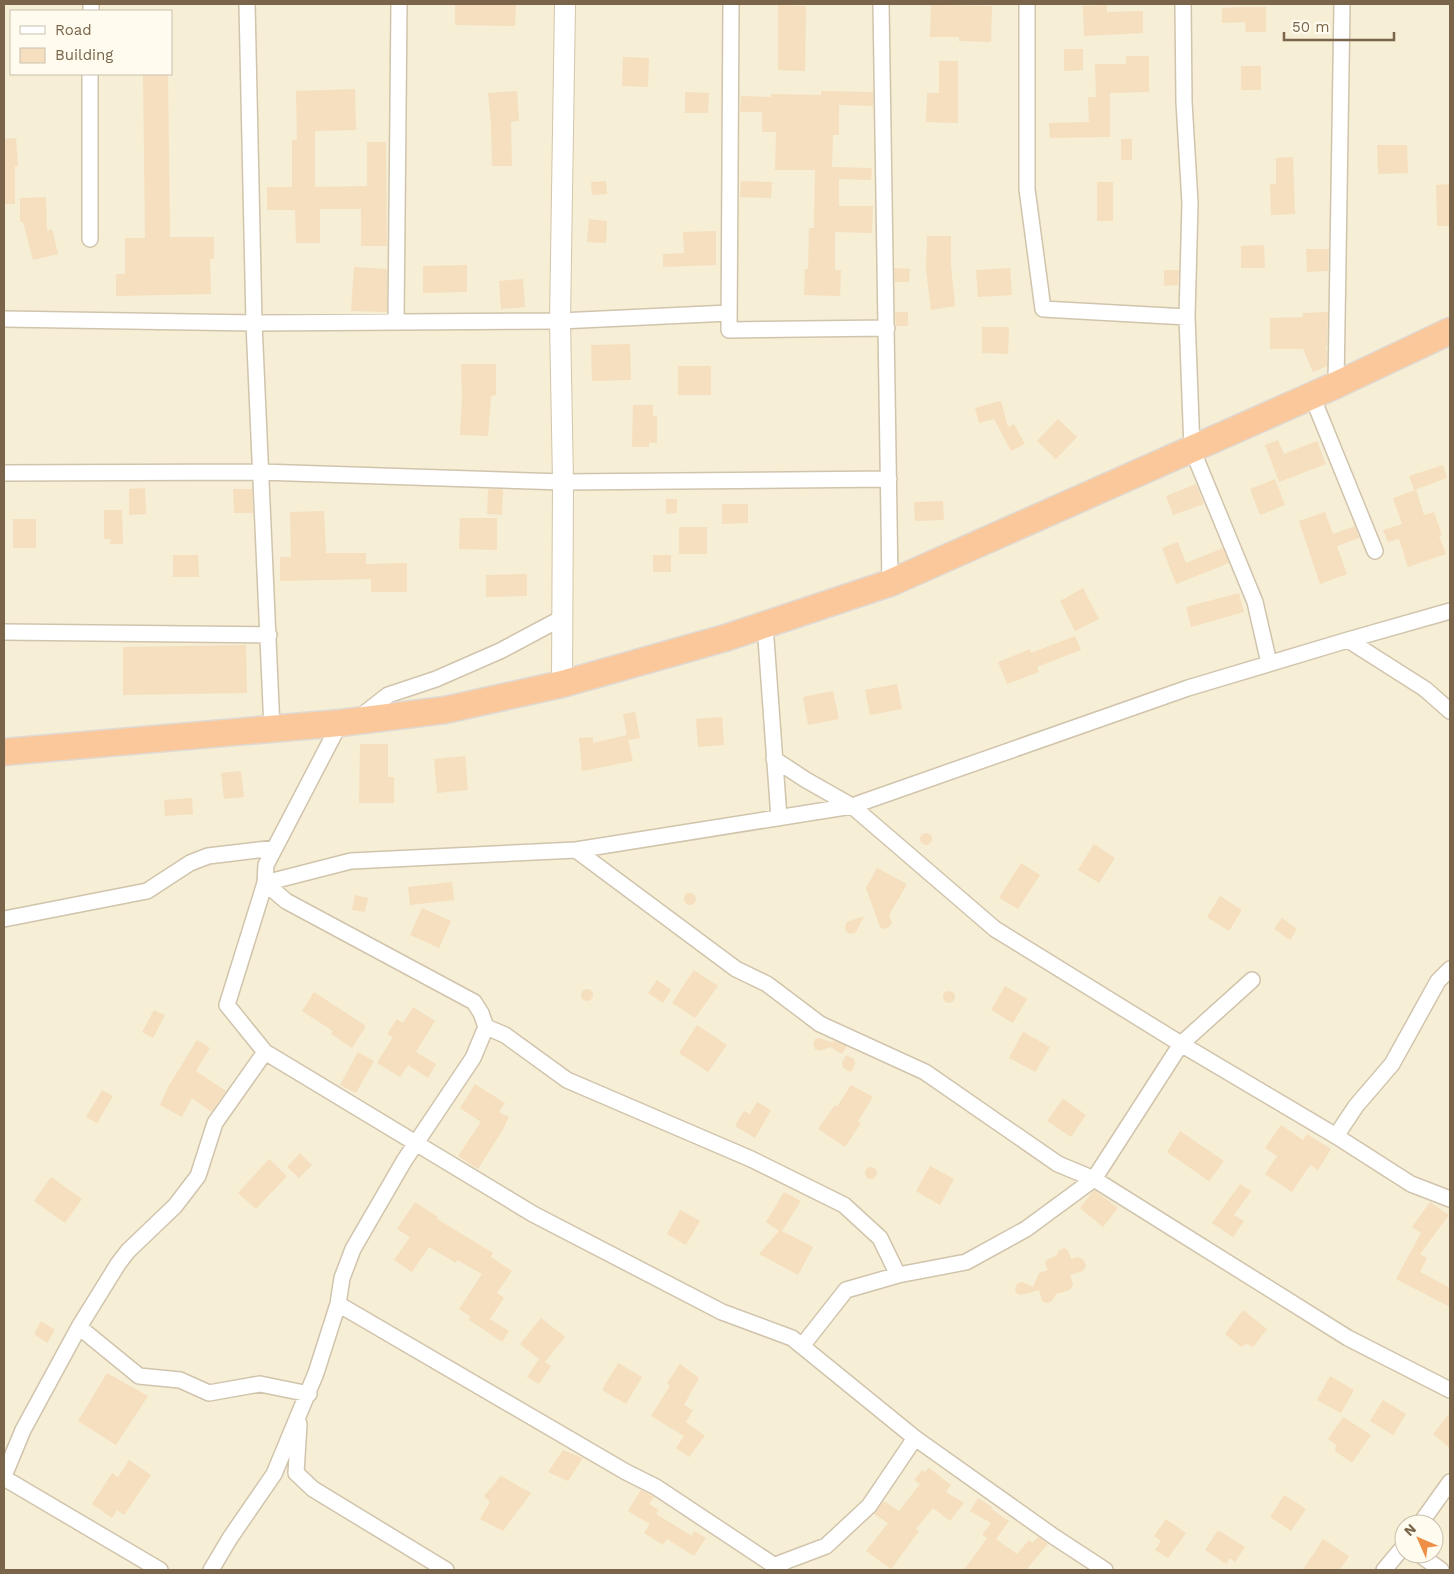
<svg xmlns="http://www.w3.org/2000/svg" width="1454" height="1574" font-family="'Work Sans',sans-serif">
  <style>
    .residential { fill: #f6eed5; fill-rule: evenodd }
    .building { fill: #f5dfbe }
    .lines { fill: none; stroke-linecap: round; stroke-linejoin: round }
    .street-casing { stroke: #d1c4ac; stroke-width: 18 }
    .secondary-casing { stroke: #d4c5aa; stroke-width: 22 }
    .highway-casing { stroke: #dfdad4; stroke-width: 29 }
    .street { stroke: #fff; stroke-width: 15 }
    .secondary { stroke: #fff; stroke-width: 20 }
    .highway { stroke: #fbc89c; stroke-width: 26 }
  </style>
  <rect width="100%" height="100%" fill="#fefae8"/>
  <path class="residential" d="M4,4H1450V1570H4ZM11,11H171V74H11ZM1404,1524H1434V1554H1404Z"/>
  <path class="building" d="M455,4H516L515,26L455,25Z
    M778,5L806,6L805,71L778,70Z
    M931,5L992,6L991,42L959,41V37H930Z
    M1107,5V12L1143,11V33L1084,36L1083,6Z
    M1240,7H1266V32H1246L1245,22L1222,23V8Z
    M1064,49H1083V70L1064,71Z
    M1126,56H1149V92L1110,93V137L1050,138L1049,123L1089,122L1088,97H1096L1095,64H1126Z
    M623,57L649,58L648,87L622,86Z
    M939,61H958V123L926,122L927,93H939Z
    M1241,66H1261V90H1241Z
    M143,74H168L170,237H214V259H210L211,294L116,296V274H125V238H145Z
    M355,89L356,130L316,131L315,132V187L367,186V142H386L387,246H361V209H320V243H296L295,210H267V187H292V140H297L296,91Z
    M517,91L519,121L511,122L512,166H492L491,123L488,93Z
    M821,91L873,92V106L839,105V135H833L832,167L872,168L871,180L839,179V206H873L872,233L835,232V270H841L840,296L804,295L805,269H808L809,228H814L815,170H775L776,132H762V112H740L741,96L771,97V94L821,95Z
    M685,92L709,93L708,113H685Z
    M16,138L18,166H15V204H4V139Z
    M1121,139H1132V160H1121Z
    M1377,145H1407L1408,173L1378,174Z
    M1293,157L1295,214L1271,215L1270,184H1276V158Z
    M606,181L607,194L592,195L591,182Z
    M741,181L772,182L771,198L740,197Z
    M1097,182H1113V221H1097Z
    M1450,184V226H1437L1436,185Z
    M46,197L47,231L52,229L58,254L33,260L23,222H20V198Z
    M589,219L607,221L606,243L587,242Z
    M716,231V265L663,267V254L684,253L683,232Z
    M927,236H951V265L955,306L931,310L926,270Z
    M1264,245L1265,268H1241V246Z
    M1306,249H1329L1328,271L1307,272Z
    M467,265V292L423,293V266Z
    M354,267L387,269V312L351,311Z
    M894,268L910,269L909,282H895Z
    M1010,268L1012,295L978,297L976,270Z
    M1164,270H1179L1178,285L1164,286Z
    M523,279L525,307L501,309L499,281Z
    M895,312H908V326H896Z
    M1328,312L1327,346H1325L1327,352V366L1313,372L1303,349H1270V318L1303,317V313Z
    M982,327H1009L1008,354L982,353Z
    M630,344L631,380L592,381L591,345Z
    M461,364H496V395L491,396L488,436L460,435L462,398Z
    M678,366H711V395H678Z
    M1001,401L1008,427L1014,424L1025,444L1011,451L994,419L979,423L975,408Z
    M633,405H653V416H657V443H649V447H632Z
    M1058,419L1077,437L1056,459L1037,441Z
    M1278,440L1284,454L1317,441L1326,464L1279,482L1265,445Z
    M1443,465L1447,478L1414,490L1409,476Z
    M1275,479L1285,505L1260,515L1250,489Z
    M1196,484L1204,504L1173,515L1166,496Z
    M145,488L146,514L129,515V489Z
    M233,489H252L253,513H234Z
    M488,489H503L502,515L487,514Z
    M1416,490L1424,515L1434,512L1442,535L1439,536L1446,554L1408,567L1399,539L1388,542L1383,530L1402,524L1393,498Z
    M666,499H677V513L666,514Z
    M943,501L944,520L915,521L914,502Z
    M722,504H748V523L722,524Z
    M104,510H122L123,544H110L111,539H104Z
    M324,511L326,553H366V564L407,563V592H371V579L280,581V557H291L290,512Z
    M1325,512L1333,534L1355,526L1359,538L1337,546L1347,574L1320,584L1299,521Z
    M460,518H497V550L459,549Z
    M13,519H36V548H13Z
    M679,527H707V554H679Z
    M1178,542L1186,563L1223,548L1229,563L1176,584L1162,548Z
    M173,555H198L199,577H173Z
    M653,555H671V572H653Z
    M527,574V596L486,597V575Z
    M1083,588L1099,619L1075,631L1060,601Z
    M1239,593L1244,612L1191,627L1186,607Z
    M1075,636L1081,650L1037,667L1039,672L1007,684L998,662L1030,649L1031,653Z
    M246,645L247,693L123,695V647Z
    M897,684L902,709L870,715L865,690Z
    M833,691L839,719L808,725L803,697Z
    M635,712L640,738L628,740L623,714Z
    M722,717L724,745L698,747L696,719Z
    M627,735L633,761L582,771L579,738L593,737V743Z
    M360,744H388V777H394V803H359Z
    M465,756L468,790L437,793L434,759Z
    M241,771L244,797L224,799L221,773Z
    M192,798L193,814L165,816L164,800Z
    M920 839a6 6 0 1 1 12 0a6 6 0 1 1-12 0Z
    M1094,844L1115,858L1099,883L1078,870Z
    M1021,863L1040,875L1018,909L999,898Z
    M877,868L907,884L889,915L892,923L889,927L884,929L880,927L866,888Z
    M452,882L454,900L410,905L408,887Z
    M684 899a6 6 0 1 1 12 0a6 6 0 1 1-12 0Z
    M355,895L368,898L365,912L352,910Z
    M1220,896L1242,910L1229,931L1207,917Z
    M422,908L451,921L439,948L410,935Z
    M864,916L856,932L851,934L846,932L845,927L847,922Z
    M1282,918L1297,929L1290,940L1274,929Z
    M694,970L718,986L695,1018L672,1003Z
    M657,980L671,990L663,1003L648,993Z
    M1005,986L1027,999L1013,1023L991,1010Z
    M581 995a6 6 0 1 1 12 0a6 6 0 1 1-12 0Z
    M943 997a6 6 0 1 1 12 0a6 6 0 1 1-12 0Z
    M314,992L366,1026L352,1048L331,1034L333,1031L302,1011Z
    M413,1007L435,1021L416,1052L436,1064L428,1078L408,1065L400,1077L377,1063L393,1037L387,1034L397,1019L403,1023Z
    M154,1010L165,1015L153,1038L142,1032Z
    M697,1025L727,1045L708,1072L679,1053Z
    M1023,1032L1050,1047L1035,1072L1009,1058Z
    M820,1038L830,1042L835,1041L847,1046L842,1054L830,1047L819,1051L815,1049L813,1044L815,1039Z
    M197,1040L210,1048L196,1071L226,1091L211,1112L192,1098L182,1117L160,1105L168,1087Z
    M358,1052L374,1061L356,1093L340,1085Z
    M846,1055L854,1059L855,1064L851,1072L843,1068L842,1063Z
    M475,1084L505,1103L499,1112L509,1117L503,1129L478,1169L458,1156L481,1122L460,1108Z
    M851,1085L873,1097L858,1121L861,1123L845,1147L818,1129L835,1105L837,1107Z
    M102,1090L113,1096L97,1123L86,1117Z
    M1063,1099L1086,1115L1071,1137L1047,1121Z
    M757,1102L771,1110L755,1138L735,1126L744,1111L750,1114Z
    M1281,1125L1303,1140L1307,1134L1331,1149L1318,1170L1310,1165L1292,1192L1265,1174L1277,1156L1265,1148Z
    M1180,1131L1224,1161L1209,1181L1167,1152Z
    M300,1153L312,1165L299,1178L287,1167Z
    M269,1159L287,1176L256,1209L238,1193Z
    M930,1166L954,1179L940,1205L916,1191Z
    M865 1173a6 6 0 1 1 12 0a6 6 0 1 1-12 0Z
    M51,1177L82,1199L65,1223L34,1201Z
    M1240,1184L1251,1191L1234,1215L1244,1221L1233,1237L1212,1223Z
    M1094,1190L1118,1208L1103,1227L1080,1208Z
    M784,1192L801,1201L782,1231L813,1247L798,1275L759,1254L779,1231L766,1222Z
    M415,1202L438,1217L437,1219L493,1253L491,1257L512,1271L497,1293L504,1298L490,1319L509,1331L502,1342L469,1320L470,1316L459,1309L482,1274L457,1260L456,1263L429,1247L412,1272L394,1260L410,1237L397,1229Z
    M1430,1202L1449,1215L1420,1254L1427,1258L1420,1272L1450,1288V1307L1396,1279L1421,1233L1412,1227Z
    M680,1210L700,1221L686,1245L667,1234Z
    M1064,1248L1068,1250L1071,1259L1078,1257L1084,1260L1086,1266L1083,1271L1070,1275L1073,1284L1070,1290L1056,1294L1052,1301L1047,1303L1042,1301L1039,1290L1021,1295L1016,1293L1015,1288L1017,1284L1022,1282L1033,1287L1039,1273L1048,1270L1045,1263L1048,1259L1056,1256L1059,1250Z
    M1243,1310L1267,1329L1253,1347L1246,1344L1241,1347L1225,1334Z
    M541,1318L565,1337L545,1362L551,1366L539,1384L527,1377L539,1359L520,1344Z
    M41,1321L55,1330L47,1343L34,1334Z
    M618,1363L642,1377L626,1404L602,1390Z
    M680,1364L699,1378L684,1405L693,1410L686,1422L705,1436L689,1457L676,1448L684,1436L651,1416L670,1386L667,1383Z
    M107,1373L148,1396L116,1445L78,1421Z
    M1330,1376L1354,1390L1341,1413L1317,1400Z
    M1383,1400L1406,1414L1393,1435L1370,1421Z
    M1450,1413V1448L1433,1434Z
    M1343,1417L1371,1435L1352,1463L1335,1451L1336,1445L1328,1439Z
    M563,1450L583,1458L568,1481L548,1472Z
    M129,1460L151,1475L124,1515L117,1510L112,1518L92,1504L112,1473L118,1477Z
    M929,1468L951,1485L946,1492L964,1503L950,1521L933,1508L916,1529L919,1531L891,1569L866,1551L888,1523L874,1514L884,1501L899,1511L920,1484L914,1480L922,1470L925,1472Z
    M501,1476L531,1493L503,1531L480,1519L490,1502L484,1496Z
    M641,1490L654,1497L649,1504L659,1510L656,1514L692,1536L694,1531L706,1538L694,1556L667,1539L663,1545L644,1533L650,1524L628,1511Z
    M1284,1495L1306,1509L1291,1531L1270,1517Z
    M978,1498L992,1507L991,1509L1009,1521L996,1539L1017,1554L1029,1540L1032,1543L1038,1537L1048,1544L1026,1570H964L987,1538L982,1535L991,1523L970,1511Z
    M1166,1519L1186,1533L1168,1558L1155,1550L1161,1541L1154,1536Z
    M1218,1530L1245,1547L1235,1562L1230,1558L1226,1564L1205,1550Z
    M1323,1539L1349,1556L1340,1570H1303Z"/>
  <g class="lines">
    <defs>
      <path id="street" d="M247,4L254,323L272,729
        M731,4L729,330L887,328
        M881,4L890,583
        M1027,4V189L1043,309L1187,317
        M1183,4L1184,102L1190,203L1187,317L1192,449L1255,602L1269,663
        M91,11V4
        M90,239V74
        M4,319L254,323L560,321L729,313
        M396,322L399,4
        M1336,385L1342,4
        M1312,396L1375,551
        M4,473L261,472L563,482L889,479
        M765,625L779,818
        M4,632L269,635
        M1348,640L1425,689L1450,711
        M360,717L388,695L436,679L500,651L562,618
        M774,759L806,780L852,806L995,929L1181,1044L1336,1136L1411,1184L1450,1199
        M576,850L736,969L767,984L820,1024L925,1072L1058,1164L1094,1179L1348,1338L1450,1390
        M4,919L147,891L190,863L208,856L275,848
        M486,1027L505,1035L567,1080L751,1159L844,1205L880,1238L898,1275
        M1336,1136L1356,1106L1392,1064L1438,981L1450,969
        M338,1304L626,1472L656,1487L781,1570
        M79,1327L139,1376L180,1380L209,1393L260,1384L309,1394
        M802,1346L846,1290L898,1275L966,1262L1026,1229L1094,1179L1181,1044L1252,980
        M299,1424L296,1473L313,1489L446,1570
        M915,1438L1053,1536L1105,1570
        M4,1476L23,1430L79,1327L118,1264L128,1251L175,1206L198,1176L215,1123L265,1052
        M4,1478L160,1570
        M1420,1524L1450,1482
        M1419,1554L1441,1570
        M773,1566L826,1546L869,1506L915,1438L792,1338L722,1312L533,1214L265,1052L227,1005L265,883L351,861L576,850L852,806L1188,688L1348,640L1450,611
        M211,1570L230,1538L274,1474L316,1373L338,1304L342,1278L353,1249L404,1161L473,1058L486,1027L481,1013L474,1002L286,901L265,883L266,865L340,723
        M1384,1570L1404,1546"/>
      <path id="secondary" d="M562,684L563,482L560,321L565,4"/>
      <path id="highway" d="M4,752L340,723L445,710L562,684L725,638L890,583L1336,385L1450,331"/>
    </defs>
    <use href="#street" class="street-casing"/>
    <use href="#secondary" class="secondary-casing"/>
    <use href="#highway" class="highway-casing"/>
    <use href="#street" class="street"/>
    <use href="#secondary" class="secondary"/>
    <use href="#highway" class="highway"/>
  </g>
  <rect width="1454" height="1574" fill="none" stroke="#7a654a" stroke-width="10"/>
  <rect x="10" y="10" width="162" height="65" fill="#fffcef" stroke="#cac0ad"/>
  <rect x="20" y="26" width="25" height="8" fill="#ffffff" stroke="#cac0ad"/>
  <text x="55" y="35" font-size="15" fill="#7a654a">Road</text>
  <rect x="20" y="48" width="25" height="15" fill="#f5dfbe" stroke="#cac0ad"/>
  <text x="55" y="60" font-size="15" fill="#7a654a">Building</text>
  <g transform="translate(1419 1539) rotate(315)"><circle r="24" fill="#fffcef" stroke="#cac0ad"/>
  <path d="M0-4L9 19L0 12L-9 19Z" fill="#ee8f47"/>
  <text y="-8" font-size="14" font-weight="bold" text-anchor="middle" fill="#7a654a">N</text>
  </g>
  <path d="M1284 32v8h110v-8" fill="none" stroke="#7a654a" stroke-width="2.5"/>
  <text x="1292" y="32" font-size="15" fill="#7a654a" stroke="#fffcef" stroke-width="4" paint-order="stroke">50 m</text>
</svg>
